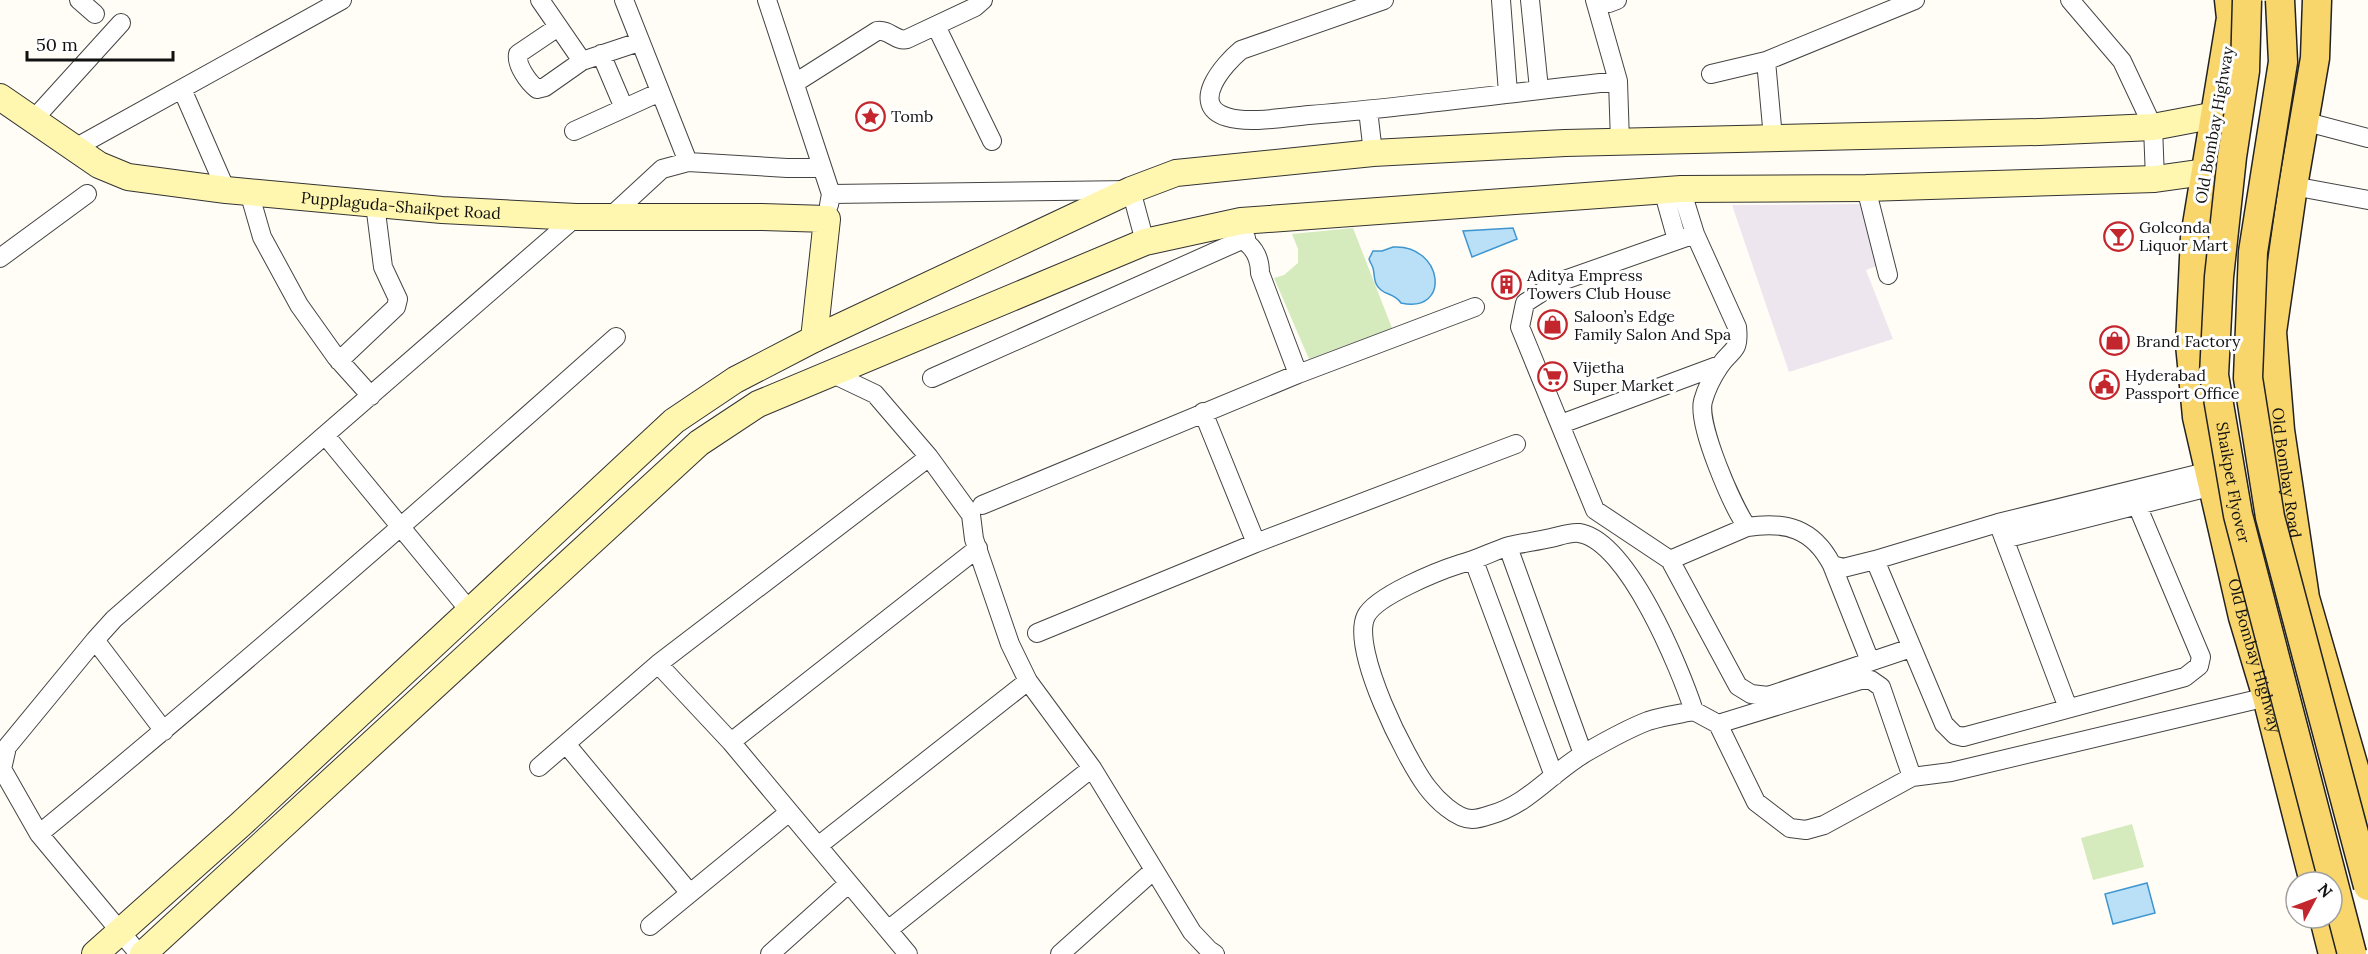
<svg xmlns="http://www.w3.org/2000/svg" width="2368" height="954" font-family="Lora,serif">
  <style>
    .industrial { fill: #eee6ef }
    .green { fill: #d5ebbd }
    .water { fill: #b9e0f7; stroke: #3f96cf; stroke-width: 1.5 }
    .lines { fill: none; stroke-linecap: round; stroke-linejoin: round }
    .street-casing { stroke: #444; stroke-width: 20 }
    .secondary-casing { stroke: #333; stroke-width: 28 }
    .primary-casing { stroke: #222; stroke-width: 31 }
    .street { stroke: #fff; stroke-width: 18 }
    .secondary { stroke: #fff6b0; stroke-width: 26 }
    .primary { stroke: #f9d66b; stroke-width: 28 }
    .primary-bridge-casing { stroke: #222; stroke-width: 31; stroke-linecap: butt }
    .primary-bridge { stroke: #f9d66b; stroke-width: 28 }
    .labels { text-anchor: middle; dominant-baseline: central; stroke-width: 6; stroke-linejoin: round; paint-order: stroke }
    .poi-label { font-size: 16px; fill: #111; stroke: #fff; text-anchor: start }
    .street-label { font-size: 16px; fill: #111; stroke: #fff }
  </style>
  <rect width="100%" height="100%" fill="#fffdf5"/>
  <path class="industrial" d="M1863,204L1883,264L1866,270L1893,339L1789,372L1732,205Z"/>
  <path class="green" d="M1353,228L1392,328L1309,359L1274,278L1284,275L1298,263V249L1292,234Z
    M2132,824L2144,867L2093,880L2081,838Z"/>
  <path class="water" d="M1513,228L1517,239L1472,257L1463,231Z
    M1393,247C1443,244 1452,314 1401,303C1395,294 1387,295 1381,290C1373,284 1375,275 1373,268C1372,265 1370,262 1369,259L1373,251H1382Z
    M2147,883L2155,913L2113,924L2105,894Z"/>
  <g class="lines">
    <defs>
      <path id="street" d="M79,0L95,14
        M540,0L582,61L639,42
        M624,0L688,162
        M767,0L831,194L829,205
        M1384,0L1241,50C1224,64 1188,105 1227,117C1249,124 1286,117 1309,115C1412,107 1515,92 1618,81L1595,0
        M1501,0L1508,93
        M1530,0L1539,89
        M2070,0L2122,61L2153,127L2155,179
        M1609,3L1617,0
        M936,26L992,141
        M558,27L518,54C516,65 528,82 537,89L545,87L582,61
        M601,54L624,108
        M1711,74L1766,61
        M1618,81L1620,142
        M795,83L877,31C889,29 896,42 907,39L975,7L983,0
        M182,89L226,190
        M1368,110L1373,153
        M33,120L121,23
        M2303,121L2368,138
        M574,131L660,92
        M1773,138L1766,61L1915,0
        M73,149L342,0
        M2293,186L2368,200
        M1866,188L1888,275
        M1681,189L1695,234L1737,327C1740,354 1731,348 1719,367C1713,376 1706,390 1703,401C1697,425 1732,505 1747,527C1785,521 1813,528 1832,565L1843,568L1875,560
        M1663,190L1677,240
        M249,192L262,237L299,305L336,357L371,396
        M831,194L1131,190L1145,242
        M610,217L662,169L688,162L787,168H822
        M1695,234L1556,283L1525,303L1520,327L1595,510L1670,560L1738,686L1751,694L1768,696L1911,648
        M1248,244C1256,251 1260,262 1260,273L1298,374
        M0,258L87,194
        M339,361L396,307L398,299L383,267L375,204
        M833,374L875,394L929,457L971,515L974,539L1010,644L1028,681L1092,768L1192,932L1209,950L1215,954
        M932,378L1246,238
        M1203,412L1256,543
        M1561,424L1720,365
        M325,435L576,217
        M982,505L1298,374L1475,307
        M2137,505L2201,657L2199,666L2185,677L1963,737L1955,735L1944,724L1875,560L1998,523L2210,471
        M2000,528L2068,708
        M2004,539L2213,486
        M1508,547L1583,754
        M1670,560L1747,527
        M1474,561L1554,776
        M1832,565L1870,661
        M1037,633L1256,543L1516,444
        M95,640L114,619L325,435L469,610
        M658,664L731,742L908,954
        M1694,711C1680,669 1628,540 1579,533C1570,532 1560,536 1551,538C1537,541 1523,543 1509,546C1493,551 1477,560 1460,564C1438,571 1376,596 1366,616C1350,649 1406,759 1427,787C1436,799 1456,819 1472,819C1478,819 1484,817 1490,815C1528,805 1551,773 1585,753C1604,742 1627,729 1648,721C1663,716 1679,714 1694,711L1718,724L1756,802L1790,828L1806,830L1824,825L1912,777L1951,772L2267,697
        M1718,724L1861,680H1871L1881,687L1912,777
        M731,742L978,548
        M566,744L689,892
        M539,767L658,664L929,457
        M39,834C235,673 426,506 616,337
        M818,846L1028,681
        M650,926L788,813
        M888,930L1092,768
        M139,954L39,834L2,769L7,747L95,640L164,731
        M770,954L848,884
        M1060,954L1154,870"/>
      <g id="secondary">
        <path id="s1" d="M0,97L99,165L128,177L226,190L442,210L576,217H761L827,219L814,339"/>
        <path d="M95,954L241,824L674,421L735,380L814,339L1131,190L1176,173L1373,153L1565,143L2039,132L2153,127L2216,115"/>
        <path d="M143,954L699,443L758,404L1145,242L1241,221L1681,189L1866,188L2155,179L2205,172"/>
      </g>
      <g id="primary">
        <path id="s2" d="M2229,0L2231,18L2195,237L2190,344L2197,417L2243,617L2267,697L2314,882"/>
        <path id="s3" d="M2317,0L2315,58L2293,186L2272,332L2280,430L2305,598L2368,816"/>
        <path d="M2324,918L2333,954"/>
      </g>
    </defs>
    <use href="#street" class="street-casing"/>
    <use href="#secondary" class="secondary-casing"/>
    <use href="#primary" class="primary-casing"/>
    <use href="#street" class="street"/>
    <use href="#secondary" class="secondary"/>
    <use href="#primary" class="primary"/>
    <defs>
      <g id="primary-bridge">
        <path id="s4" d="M2247,0L2245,71L2232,157L2219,277L2214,375L2238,515L2352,954"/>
        <path d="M2280,0L2283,62L2253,252L2248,378L2270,517L2368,886"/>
      </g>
    </defs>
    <use href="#primary-bridge" class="primary-bridge-casing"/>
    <use href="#primary-bridge" class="primary-bridge"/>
  </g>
  <defs>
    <symbol id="sight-ring" viewBox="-11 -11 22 22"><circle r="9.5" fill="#fff" stroke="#c4262e" stroke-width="1.5"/><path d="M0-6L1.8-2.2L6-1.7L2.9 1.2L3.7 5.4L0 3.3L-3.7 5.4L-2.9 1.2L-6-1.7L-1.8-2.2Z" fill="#c4262e"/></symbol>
    <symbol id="bar-ring" viewBox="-11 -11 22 22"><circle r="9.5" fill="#fff" stroke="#c4262e" stroke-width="1.5"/><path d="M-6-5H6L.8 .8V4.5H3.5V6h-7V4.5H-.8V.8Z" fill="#c4262e"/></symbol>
    <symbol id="building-ring" viewBox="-11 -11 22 22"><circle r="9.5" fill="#fff" stroke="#c4262e" stroke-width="1.5"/><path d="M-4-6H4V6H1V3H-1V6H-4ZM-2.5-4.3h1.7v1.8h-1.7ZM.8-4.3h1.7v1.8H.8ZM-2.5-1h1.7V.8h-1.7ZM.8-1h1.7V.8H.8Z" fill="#c4262e"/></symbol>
    <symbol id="shop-ring" viewBox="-11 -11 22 22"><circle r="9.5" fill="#fff" stroke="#c4262e" stroke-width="1.5"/><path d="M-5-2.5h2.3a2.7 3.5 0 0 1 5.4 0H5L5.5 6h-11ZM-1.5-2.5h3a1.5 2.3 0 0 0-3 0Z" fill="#c4262e"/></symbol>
    <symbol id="supermarket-ring" viewBox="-11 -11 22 22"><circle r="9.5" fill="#fff" stroke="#c4262e" stroke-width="1.5"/><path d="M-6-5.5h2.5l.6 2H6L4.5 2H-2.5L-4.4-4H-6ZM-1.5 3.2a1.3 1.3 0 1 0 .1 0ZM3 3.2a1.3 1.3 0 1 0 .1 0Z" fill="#c4262e"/></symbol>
    <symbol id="civic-ring" viewBox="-11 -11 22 22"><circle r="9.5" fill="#fff" stroke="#c4262e" stroke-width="1.5"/><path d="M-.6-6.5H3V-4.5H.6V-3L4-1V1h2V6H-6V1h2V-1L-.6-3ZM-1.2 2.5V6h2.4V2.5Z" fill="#c4262e"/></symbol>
  </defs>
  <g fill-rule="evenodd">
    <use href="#sight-ring" x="854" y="100" width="33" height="33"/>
    <use href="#bar-ring" x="2102" y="220" width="33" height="33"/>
    <use href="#building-ring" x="1490" y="268" width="33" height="33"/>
    <use href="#shop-ring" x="1536" y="308" width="33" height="33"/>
    <use href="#shop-ring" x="2098" y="324" width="33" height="33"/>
    <use href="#supermarket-ring" x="1536" y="360" width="33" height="33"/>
    <use href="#civic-ring" x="2088" y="368" width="33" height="33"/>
  </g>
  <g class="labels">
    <g class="poi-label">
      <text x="891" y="116">Tomb</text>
      <text x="2139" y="227">Golconda<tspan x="2139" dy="18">Liquor Mart</tspan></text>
      <text x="1527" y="275">Aditya Empress<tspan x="1527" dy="18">Towers Club House</tspan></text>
      <text x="1574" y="316">Saloon’s Edge<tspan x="1574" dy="18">Family Salon And Spa</tspan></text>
      <text x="2136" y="341">Brand Factory</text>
      <text x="1573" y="367">Vijetha<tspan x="1573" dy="18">Super Market</tspan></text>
      <text x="2125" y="375">Hyderabad<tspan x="2125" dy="18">Passport Office</tspan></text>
    </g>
    <g class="street-label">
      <text transform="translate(2214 125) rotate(-80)">Old Bombay Highway</text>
      <text stroke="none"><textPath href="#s1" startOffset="426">Pupplaguda-Shaikpet Road</textPath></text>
      <text stroke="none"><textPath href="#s3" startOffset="477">Old Bombay Road</textPath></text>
      <text stroke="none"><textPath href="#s4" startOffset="486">Shaikpet Flyover</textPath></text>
      <text stroke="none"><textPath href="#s2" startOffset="666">Old Bombay Highway</textPath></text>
    </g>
  </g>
  <g transform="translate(2314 900) rotate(49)"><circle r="28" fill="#ffffff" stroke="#a0a0a0" stroke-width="1.5"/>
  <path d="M0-4.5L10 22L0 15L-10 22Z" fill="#c4262e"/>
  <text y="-9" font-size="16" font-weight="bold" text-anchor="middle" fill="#111111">N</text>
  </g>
  <path d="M27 51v9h146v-9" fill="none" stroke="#111111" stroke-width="3"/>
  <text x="36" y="51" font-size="18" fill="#111111" stroke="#ffffff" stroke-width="4.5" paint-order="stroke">50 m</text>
</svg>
